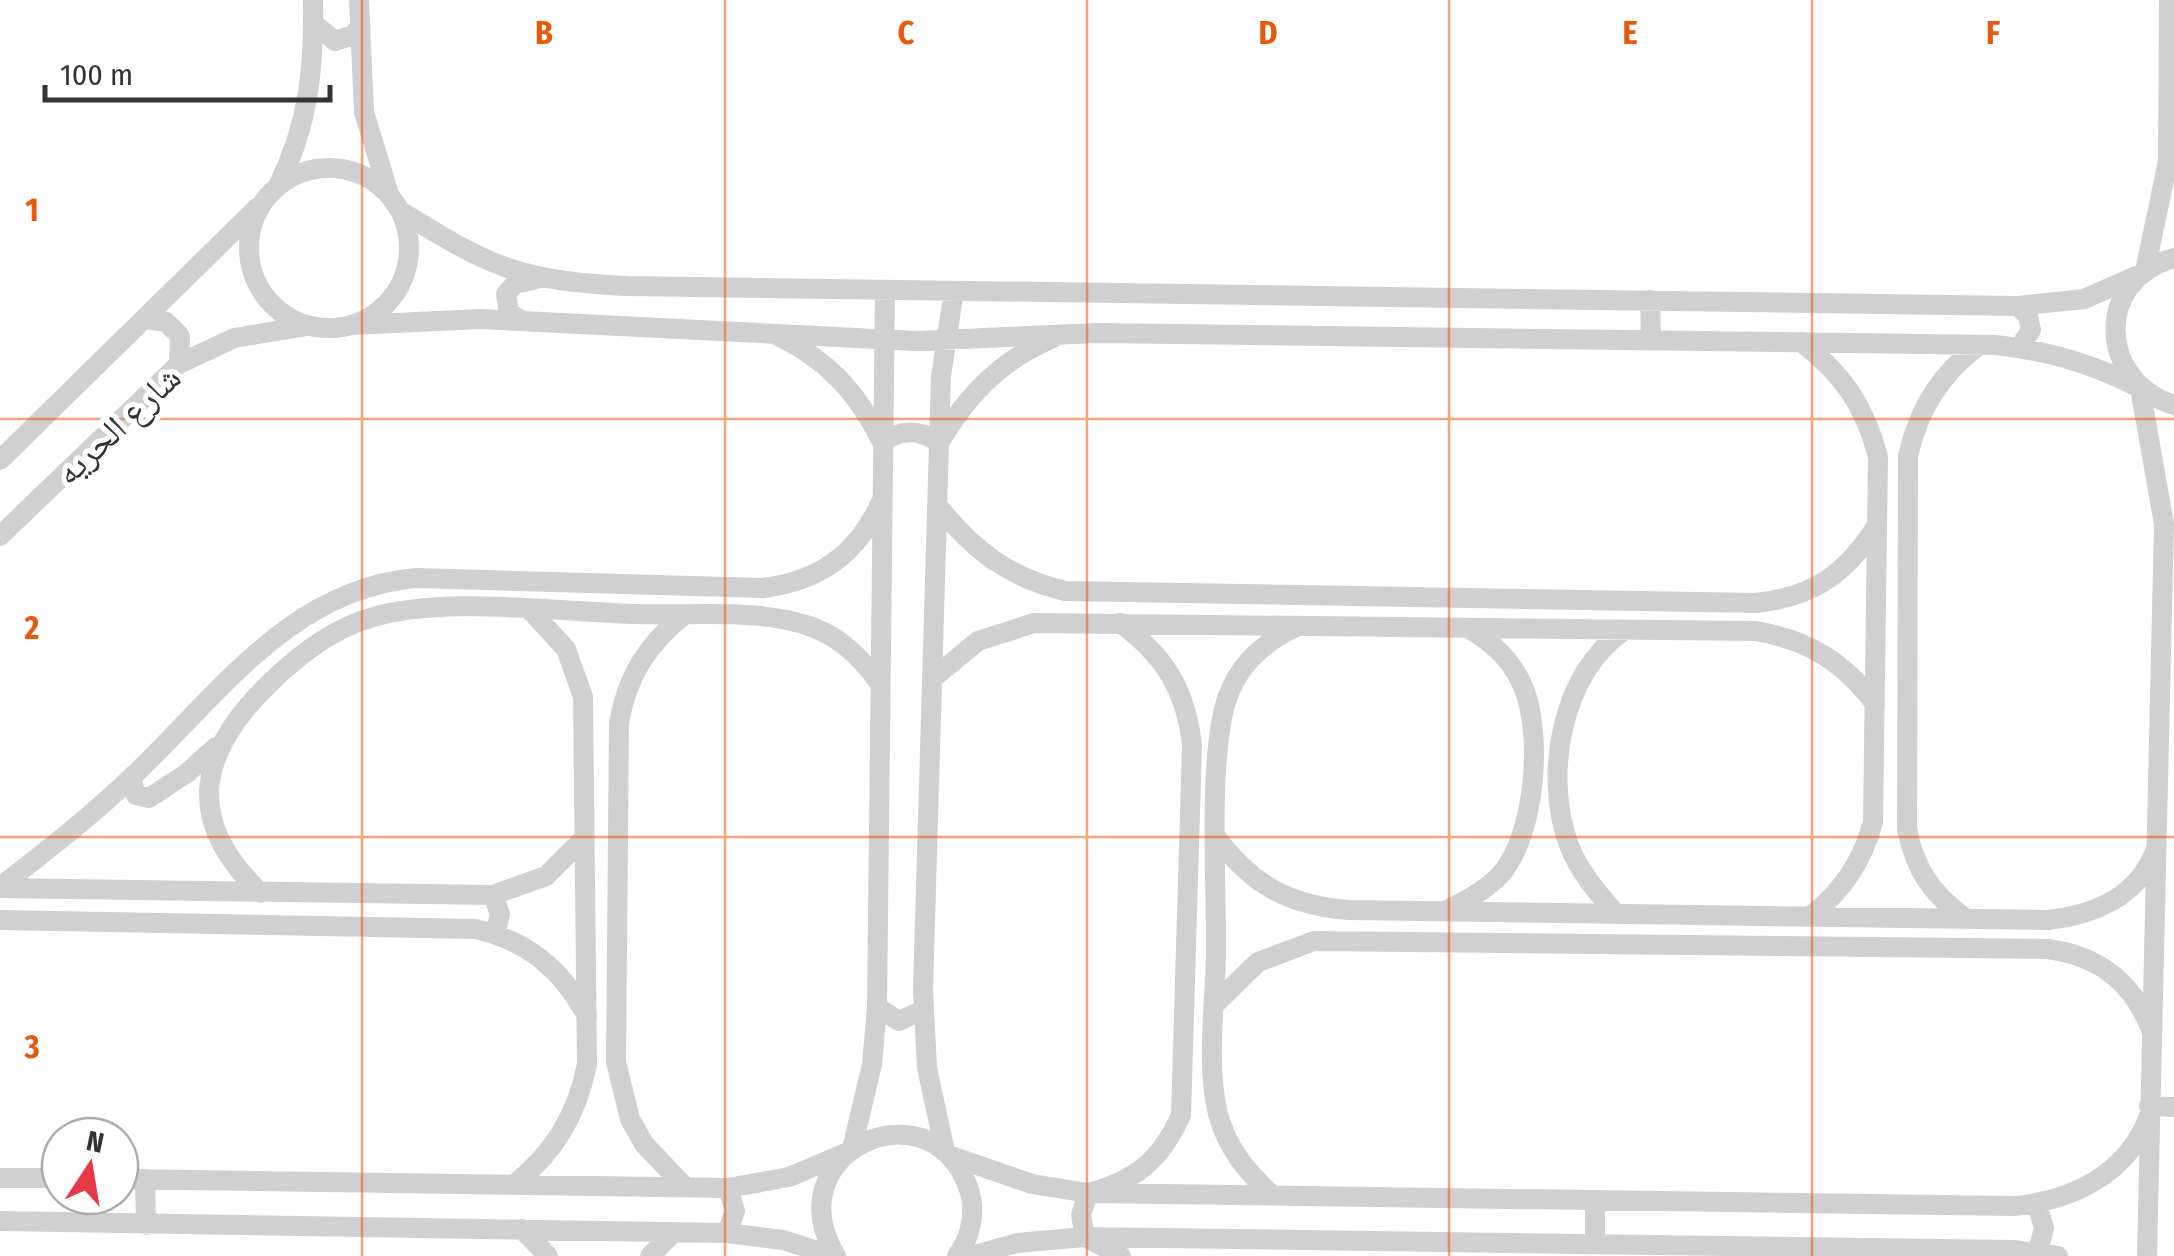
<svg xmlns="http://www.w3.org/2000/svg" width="2174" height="1256" font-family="'Fira Sans Condensed','Noto Naskh Arabic',sans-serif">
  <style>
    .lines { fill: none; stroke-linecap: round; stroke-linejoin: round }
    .minor { stroke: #d0d0d0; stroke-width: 20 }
    .grid { fill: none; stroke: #e8590c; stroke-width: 2.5; stroke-opacity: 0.55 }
    .labels { text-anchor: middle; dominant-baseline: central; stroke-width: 10; stroke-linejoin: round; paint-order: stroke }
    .street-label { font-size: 35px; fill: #333; stroke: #fff }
    .grid-label { font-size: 32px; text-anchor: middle; font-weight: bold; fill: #e8590c; stroke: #fff; stroke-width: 10; stroke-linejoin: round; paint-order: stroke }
  </style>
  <rect width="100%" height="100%" fill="#fff"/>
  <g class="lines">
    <path class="minor" d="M359,0L364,112L388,191
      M314,24L335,41L353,35L359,28
      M249 248a80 80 0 1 1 160 0a80 80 0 1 1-160 0Z
      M278,186C309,124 314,68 313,0
      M402,212C492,268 519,280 626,286L2018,306L2084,299L2141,274
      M2174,258C2094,280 2098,381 2174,405
      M2145,271L2168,161L2169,0
      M1650,300L1651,340
      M2018,306L2028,316L2031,330L2019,348
      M147,319L166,322L180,336L179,364
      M521,320L509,313L506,294L515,284L537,279
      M351,325L481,319L916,341L1098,333L1995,345C2048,350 2093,364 2140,388
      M776,335C827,359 857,392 882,442C902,429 920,429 939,443C967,395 1001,360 1053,338
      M1801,342C1842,373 1865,406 1878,457L1873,822C1862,862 1843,890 1811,916
      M2140,388L2164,524L2147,1256
      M0,460L257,208
      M937,505C974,551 1008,577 1065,591L1756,603C1814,597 1847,573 1877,525
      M0,536L179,364L234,338L307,326
      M684,615C647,645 627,676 619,723L616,1062L630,1119L644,1144L685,1187
      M1120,623C1164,655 1186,690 1192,745L1181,1115C1161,1160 1135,1181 1088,1193L1081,1215L1085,1237L1121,1256
      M932,679L978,641L1034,623L1756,631C1808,640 1844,662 1875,704
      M131,778L136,795L149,798L187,773L216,747
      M1217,838C1252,885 1290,906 1349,910L2048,920C2093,915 2138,897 2155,851
      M0,887C46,851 93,815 135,774C220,693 291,589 416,578L763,588C820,581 857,554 881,502
      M0,888L493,895L546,876L585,837
      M261,893C182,819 199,750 272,681C299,655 331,630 367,619C439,595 560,612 638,614C693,616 760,608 812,627C842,638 862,659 880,684
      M493,895L500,914L495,934
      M1449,909C1467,900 1486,890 1500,875C1536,836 1544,729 1521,682C1509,657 1491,642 1468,628
      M1616,914C1598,893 1579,872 1569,845C1543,776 1561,672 1625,630
      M1965,918C1932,894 1915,870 1907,829L1908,456C1919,408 1940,375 1979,345
      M0,920L476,929C528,941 562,970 587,1016
      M1215,1004L1258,962L1314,941L2048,949C2099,956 2133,982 2151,1030
      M877,1007L899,1021L923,1010
      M2149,1106L2174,1107
      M852,1149L872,1064L877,1007L885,290
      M945,1151L927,1068L923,990L941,376L954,291
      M951,1156L1032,1184L1088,1193L2015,1206C2074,1200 2128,1173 2149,1116
      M0,1178H60
      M120,1179L728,1188L789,1177L846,1153
      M145,1179L146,1225
      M515,1184C555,1151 577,1115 587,1064L583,697L566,649L531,611
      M1272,1195C1247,1172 1227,1148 1218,1114C1206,1064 1215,1005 1216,954C1217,888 1207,753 1228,696C1240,663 1266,641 1296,627
      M1595,1200V1244
      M2037,1204L2044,1228L2038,1251
      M0,1221L727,1233L783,1240L833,1256
      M522,1229L548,1256
      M727,1233L735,1211L728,1188
      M650,1256L672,1234
      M836,1256C774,1154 926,1082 967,1184C977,1208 972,1235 957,1256
      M971,1256L1017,1243L1085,1237L2014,1250L2058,1256"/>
  </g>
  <path class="grid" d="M362,0V1256M725,0V1256M1087,0V1256M1449,0V1256M1812,0V1256M0,419H2174M0,837H2174"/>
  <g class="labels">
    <g class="street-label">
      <text transform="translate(118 425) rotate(-43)">شارع الحريه</text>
    </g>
  </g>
  <g class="grid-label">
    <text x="544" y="44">B</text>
    <text x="906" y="44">C</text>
    <text x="1268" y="44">D</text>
    <text x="1630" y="44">E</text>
    <text x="1993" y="44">F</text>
    <text x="32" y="221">1</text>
    <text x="32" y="639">2</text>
    <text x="32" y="1058">3</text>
  </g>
  <g transform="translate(90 1166) rotate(12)"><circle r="48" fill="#ffffff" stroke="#adadad" stroke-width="2.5"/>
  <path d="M0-8L18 38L0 25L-18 38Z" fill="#e63946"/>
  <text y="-15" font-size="28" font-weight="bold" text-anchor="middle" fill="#333333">N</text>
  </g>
  <path d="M45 85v15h285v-15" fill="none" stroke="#333333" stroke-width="5"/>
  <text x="60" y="85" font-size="30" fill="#333333" stroke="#ffffff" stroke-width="8" paint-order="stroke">100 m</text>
</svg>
